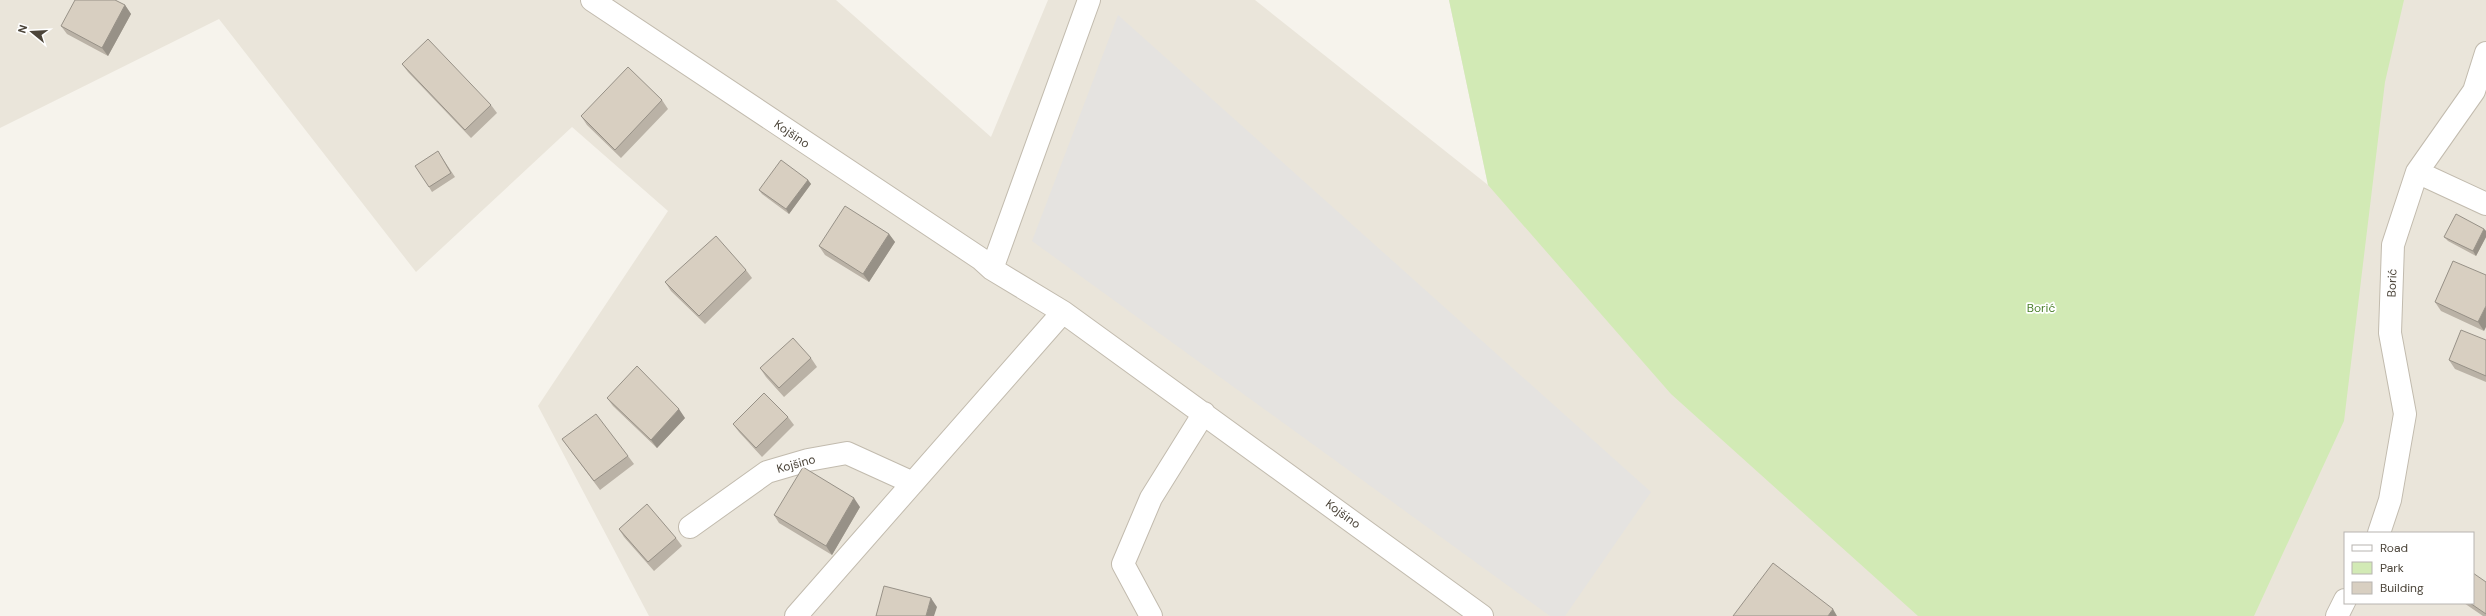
<svg xmlns="http://www.w3.org/2000/svg" width="2486" height="616" font-family="'DM Sans',sans-serif">
  <style>
    .residential { fill: #eae5da; fill-rule: evenodd }
    .green { fill: #d2eab5 }
    .parking { fill: #e5e3e0 }
    .lines { fill: none; stroke-linecap: round; stroke-linejoin: round }
    .minor-casing { stroke: #c2bbae; stroke-width: 24 }
    .minor { stroke: #fff; stroke-width: 22 }
    .wall { fill: #bab2a6 }
    .shaded-wall { fill: #979187 }
    .building { fill: #d8cfc1; stroke: #979187 }
    .labels { text-anchor: middle; dominant-baseline: central; stroke-width: 3.5; stroke-linejoin: round; paint-order: stroke }
    .street-label { font-size: 12px; fill: #4b4439; stroke: #fff }
    .park-label { font-size: 12px; fill: #4a7f2a; stroke: #fff }
  </style>
  <rect width="100%" height="100%" fill="#f6f3ec"/>
  <path class="residential" d="M0,0H836L991,137L1048,0H1255L1488,185L1449,0H2486V616H649L538,406L668,211L572,127L416,272L219,19L0,128ZM2345,533H2473V603H2345Z"/>
  <path class="green" d="M1449,0H2404L2385,82L2344,421L2254,616H1918L1671,394L1488,185Z"/>
  <path class="parking" d="M1118,15L1651,492L1565,616H1550L1032,241Z"/>
  <g class="lines">
    <defs>
      <path id="minor" d="M592,0L981,259L992,269L1063,312L1482,616
        M2417,172L2486,204
        M992,269L1089,0
        M690,527L767,472L808,460L847,453L913,483
        M2379,533L2390,500L2405,414L2390,333L2393,245L2417,172L2474,91L2486,53
        M796,616L1063,312
        M1151,616L1123,564L1151,498L1204,413
        M2337,616L2345,600"/>
    </defs>
    <use href="#minor" class="minor-casing"/>
    <use href="#minor" class="minor"/>
  </g>
  <path class="wall" d="M125,5L131,14L108,56L67,34L61,26Z
    M402,64L491,105L497,113L471,138L408,72Z
    M662,100L668,109L621,158L587,125L581,116Z
    M441,156L455,177L432,192L429,187Z
    M808,180L811,184L789,214L762,194L759,190Z
    M2484,229L2486,231V237L2476,256L2448,241L2444,237Z
    M889,234L895,242L869,282L825,255L819,246Z
    M2453,261L2484,331L2441,311L2435,302Z
    M746,270L752,278L705,324L671,291L665,282Z
    M2486,340V382L2455,369L2449,360Z
    M811,358L817,367L784,397L766,377L760,368Z
    M607,398L685,418L657,448L613,406Z
    M788,417L794,425L762,457L739,432L733,424Z
    M562,439L628,456L634,464L600,490Z
    M860,507L832,555L779,523L774,515Z
    M619,529L676,538L682,546L654,571L624,537Z
    M2486,582V616H2483L2464,603H2473Z"/>
  <path class="shaded-wall" d="M125,5L131,14L108,56L102,48Z
    M808,180L811,184L789,214L786,209Z
    M2484,229L2486,231V237L2476,256L2473,251Z
    M889,234L895,242L869,282L863,274Z
    M2486,306V327L2484,331L2478,322Z
    M679,409L685,418L657,448L651,440Z
    M854,498L860,507L832,555L826,546Z
    M931,598L937,607L934,616H926Z
    M1833,609L1837,616H1828Z"/>
  <path class="building" d="M75,0H115L125,5L102,48L61,26Z
    M428,39L491,105L465,130L402,64Z
    M628,67L662,100L615,150L581,116Z
    M438,151L451,173L429,187L415,166Z
    M781,160L808,180L786,209L759,190Z
    M845,206L889,234L863,274L819,246Z
    M2456,214L2484,229L2473,251L2444,237Z
    M716,236L746,270L699,316L665,282Z
    M2453,261L2486,275V306L2478,322L2435,302Z
    M2461,330L2486,340V376L2449,360Z
    M793,338L811,358L779,388L760,368Z
    M637,366L679,409L651,440L607,398Z
    M764,393L788,417L756,448L733,424Z
    M596,414L628,456L594,481L562,439Z
    M803,467L854,498L826,546L774,515Z
    M647,504L676,538L648,562L619,529Z
    M1773,563L1833,609L1828,616H1733Z
    M2473,573L2486,582V614L2470,603H2473Z
    M884,586L931,598L926,616H876Z"/>
  <g class="labels">
    <g class="street-label">
      <text transform="translate(792 134) rotate(34)">Kojšino</text>
      <text transform="translate(2392 283) rotate(-88)">Borić</text>
      <text transform="translate(796 464) rotate(-15)">Kojšino</text>
      <text transform="translate(1343 514) rotate(36)">Kojšino</text>
    </g>
    <g class="park-label">
      <text x="2041" y="308">Borić</text>
    </g>
  </g>
  <rect x="2344" y="532" width="130" height="72" fill="#ffffff" stroke="#b7b4b0"/>
  <rect x="2352" y="545" width="20" height="6" fill="#ffffff" stroke="#b7b4b0"/>
  <text x="2380" y="552" font-size="12" fill="#4b4439">Road</text>
  <rect x="2352" y="562" width="20" height="12" fill="#d2eab5" stroke="#b7b4b0"/>
  <text x="2380" y="572" font-size="12" fill="#4b4439">Park</text>
  <rect x="2352" y="582" width="20" height="12" fill="#d8cfc1" stroke="#b7b4b0"/>
  <text x="2380" y="592" font-size="12" fill="#4b4439">Building</text>
  <g transform="translate(32 32) rotate(288)" stroke="#ffffff" stroke-width="3" paint-order="stroke">
  <path d="M0-3L7 15L0 10L-7 15Z" fill="#4b4439"/>
  <text y="-6" font-size="11" font-weight="bold" text-anchor="middle" fill="#4b4439">N</text>
  </g>
</svg>
